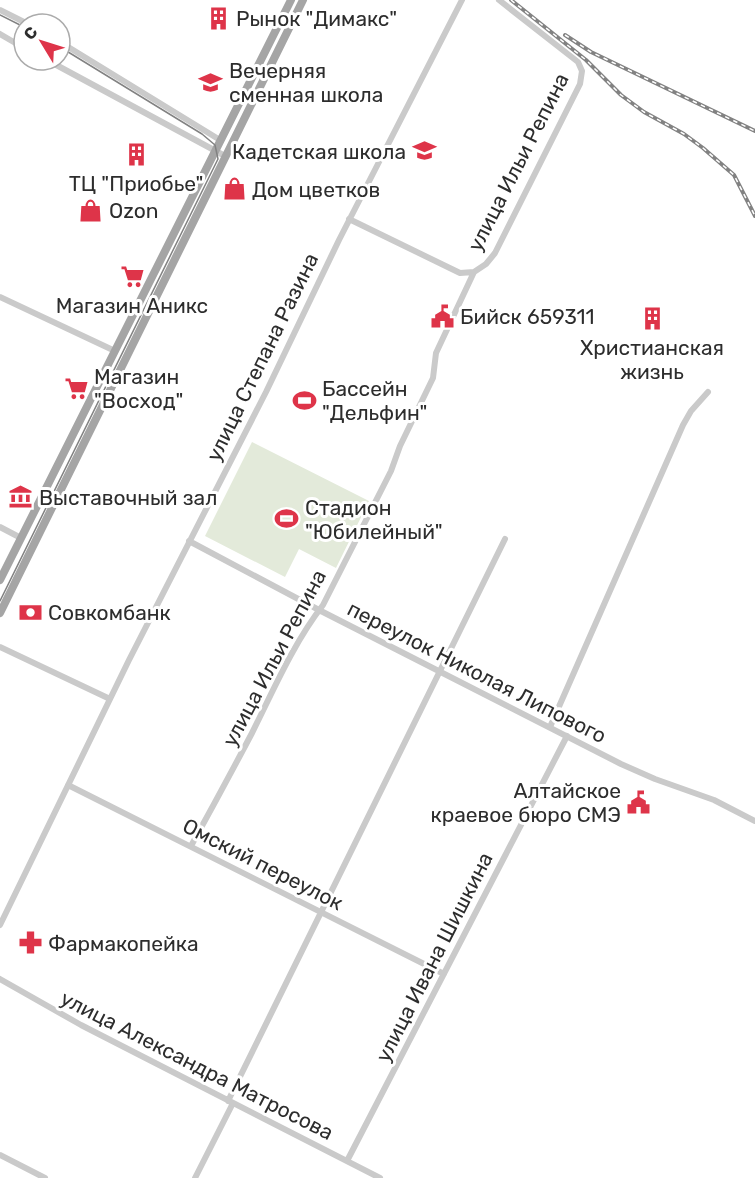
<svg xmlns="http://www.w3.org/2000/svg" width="755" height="1178" font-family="Rubik,sans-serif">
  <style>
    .garden { fill: #e3eada }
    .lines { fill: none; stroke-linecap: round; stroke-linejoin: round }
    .minor { stroke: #cacaca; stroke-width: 6 }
    .major { stroke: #a5a5a5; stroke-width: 8 }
    .tram { stroke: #828282; stroke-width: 1.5 }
    .rail-casing { stroke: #828282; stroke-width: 4 }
    .rail { stroke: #fff; stroke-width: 1.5; stroke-dasharray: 4.5; stroke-linecap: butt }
    .labels { text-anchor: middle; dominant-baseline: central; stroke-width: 6; stroke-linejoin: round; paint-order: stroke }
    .poi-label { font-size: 21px; fill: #2d2d2d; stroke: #fff; text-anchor: start }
    .street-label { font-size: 21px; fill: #2d2d2d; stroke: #fff }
  </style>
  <rect width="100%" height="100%" fill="#fff"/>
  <path class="garden" d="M252,442L369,501L336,568L299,549L285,577L205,536Z"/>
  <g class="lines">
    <path class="minor" d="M0,10L28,24
      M0,34L24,48
      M60,42L220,140
      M47,60L225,156
      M349,219L460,273L474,272
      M0,297L115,351
      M0,527L21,538
      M189,541L319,610L621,764L655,779L714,800L755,821
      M0,647L110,699
      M550,727L683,425L691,411L708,392
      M68,785L444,974
      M191,846C212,808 232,771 252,733C274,689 293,644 323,605L391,471L400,446L433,378L436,353L474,272L486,264L495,253L580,84L582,71L578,62L499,0
      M0,925L129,660L266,392L339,240L462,0
      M0,979L81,1025L380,1178
      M228,1101L505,539
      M0,1155L45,1178
      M347,1161L567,736
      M195,1178L233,1103"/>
    <path class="major" d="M0,580L291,0
      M0,613L303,0"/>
    <path class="tram" d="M0,15L24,27
      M0,601L218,159L215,145L202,134L60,47"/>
    <defs>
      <path id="rail" d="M511,0L586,60L621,95L644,112L684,134L703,148L734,175L755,216
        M565,35L591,52L755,131"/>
    </defs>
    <use href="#rail" class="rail-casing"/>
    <use href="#rail" class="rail"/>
  </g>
  <defs>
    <symbol id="building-bare" viewBox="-9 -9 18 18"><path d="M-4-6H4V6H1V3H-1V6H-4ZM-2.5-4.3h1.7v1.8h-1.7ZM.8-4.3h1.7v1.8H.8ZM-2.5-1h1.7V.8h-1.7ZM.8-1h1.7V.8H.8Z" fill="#de3449" stroke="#fff" stroke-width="2.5" paint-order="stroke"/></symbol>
    <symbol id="school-bare" viewBox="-9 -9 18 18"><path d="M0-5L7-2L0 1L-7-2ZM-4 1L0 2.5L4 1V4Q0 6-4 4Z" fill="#de3449" stroke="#fff" stroke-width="2.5" paint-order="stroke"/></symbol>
    <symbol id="shop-bare" viewBox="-9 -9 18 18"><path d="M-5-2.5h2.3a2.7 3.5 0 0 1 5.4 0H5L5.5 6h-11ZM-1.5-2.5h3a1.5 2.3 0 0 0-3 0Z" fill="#de3449" stroke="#fff" stroke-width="2.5" paint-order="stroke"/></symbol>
    <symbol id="supermarket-bare" viewBox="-9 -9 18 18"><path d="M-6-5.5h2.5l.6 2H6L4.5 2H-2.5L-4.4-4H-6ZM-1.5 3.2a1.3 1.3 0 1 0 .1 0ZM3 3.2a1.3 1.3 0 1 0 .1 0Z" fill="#de3449" stroke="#fff" stroke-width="2.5" paint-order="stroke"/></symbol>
    <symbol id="civic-bare" viewBox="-9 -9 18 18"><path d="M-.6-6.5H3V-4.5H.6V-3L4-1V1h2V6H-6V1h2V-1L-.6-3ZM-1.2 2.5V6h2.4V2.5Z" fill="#de3449" stroke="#fff" stroke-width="2.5" paint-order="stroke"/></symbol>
    <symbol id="stadium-bare" viewBox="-9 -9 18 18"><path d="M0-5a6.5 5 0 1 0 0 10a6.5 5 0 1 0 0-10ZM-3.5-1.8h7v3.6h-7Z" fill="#de3449" stroke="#fff" stroke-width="2.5" paint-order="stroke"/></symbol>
    <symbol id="museum-bare" viewBox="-9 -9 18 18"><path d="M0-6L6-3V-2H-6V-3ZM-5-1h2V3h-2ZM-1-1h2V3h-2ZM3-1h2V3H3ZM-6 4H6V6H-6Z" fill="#de3449" stroke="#fff" stroke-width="2.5" paint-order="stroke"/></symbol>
    <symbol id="bank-bare" viewBox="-9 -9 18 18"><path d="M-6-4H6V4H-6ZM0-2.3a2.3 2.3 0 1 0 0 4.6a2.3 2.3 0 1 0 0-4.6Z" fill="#de3449" stroke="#fff" stroke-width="2.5" paint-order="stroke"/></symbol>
    <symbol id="pharmacy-bare" viewBox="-9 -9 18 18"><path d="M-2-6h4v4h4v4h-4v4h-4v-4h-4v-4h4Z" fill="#de3449" stroke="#fff" stroke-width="2.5" paint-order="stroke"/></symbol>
  </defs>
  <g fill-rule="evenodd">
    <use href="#building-bare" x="202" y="2" width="33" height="33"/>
    <use href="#school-bare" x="194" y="66" width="33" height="33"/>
    <use href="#school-bare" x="408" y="134" width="33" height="33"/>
    <use href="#building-bare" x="120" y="138" width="33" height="33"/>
    <use href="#shop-bare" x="218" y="172" width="33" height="33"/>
    <use href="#shop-bare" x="74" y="194" width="33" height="33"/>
    <use href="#supermarket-bare" x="116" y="260" width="33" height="33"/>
    <use href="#civic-bare" x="426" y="300" width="33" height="33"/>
    <use href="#building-bare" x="636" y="302" width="33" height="33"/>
    <use href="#supermarket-bare" x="60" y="372" width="33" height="33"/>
    <use href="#stadium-bare" x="288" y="384" width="33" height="33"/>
    <use href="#museum-bare" x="4" y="480" width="33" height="33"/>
    <use href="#stadium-bare" x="270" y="502" width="33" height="33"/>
    <use href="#bank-bare" x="14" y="596" width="33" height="33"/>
    <use href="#civic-bare" x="622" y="786" width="33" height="33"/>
    <use href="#pharmacy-bare" x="14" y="926" width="33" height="33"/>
  </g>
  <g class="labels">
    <g class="poi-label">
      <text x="236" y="18">Рынок "Димакс"</text>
      <text x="229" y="70">Вечерняя<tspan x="229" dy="24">сменная школа</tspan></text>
      <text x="406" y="151" text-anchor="end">Кадетская школа</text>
      <text x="136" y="183" text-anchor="middle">ТЦ "Приобье"</text>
      <text x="252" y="189">Дом цветков</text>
      <text x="109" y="210">Ozon</text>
      <text x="132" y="305" text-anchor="middle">Магазин Аникс</text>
      <text x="460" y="316">Бийск 659311</text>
      <text x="652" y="347" text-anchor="middle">Христианская<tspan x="652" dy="24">жизнь</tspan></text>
      <text x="94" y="376">Магазин<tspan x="94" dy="24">"Восход"</tspan></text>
      <text x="322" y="388">Бассейн<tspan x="322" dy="24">"Дельфин"</tspan></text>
      <text x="39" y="497">Выставочный зал</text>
      <text x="305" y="507">Стадион<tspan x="305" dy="24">"Юбилейный"</tspan></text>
      <text x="48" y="612">Совкомбанк</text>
      <text x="621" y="790" text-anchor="end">Алтайское<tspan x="621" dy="24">краевое бюро СМЭ</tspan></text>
      <text x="48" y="943">Фармакопейка</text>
    </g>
    <g class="street-label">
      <text transform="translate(518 162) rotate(-63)">улица Ильи Репина</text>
      <text transform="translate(262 357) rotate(-64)">улица Степана Разина</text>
      <text transform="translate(274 658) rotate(-62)">улица Ильи Репина</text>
      <text transform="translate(477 672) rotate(27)">переулок Николая Липового</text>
      <text transform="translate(263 864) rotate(27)">Омский переулок</text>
      <text transform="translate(434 957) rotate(-63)">улица Ивана Шишкина</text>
      <text transform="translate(197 1065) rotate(27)">улица Александра Матросова</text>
    </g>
  </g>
  <g transform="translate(42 42) rotate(308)"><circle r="28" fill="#ffffff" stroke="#ababab" stroke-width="1.5"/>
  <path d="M0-4.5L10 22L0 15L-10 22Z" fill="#de3449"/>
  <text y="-9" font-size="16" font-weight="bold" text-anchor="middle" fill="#2d2d2d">С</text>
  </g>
</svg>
